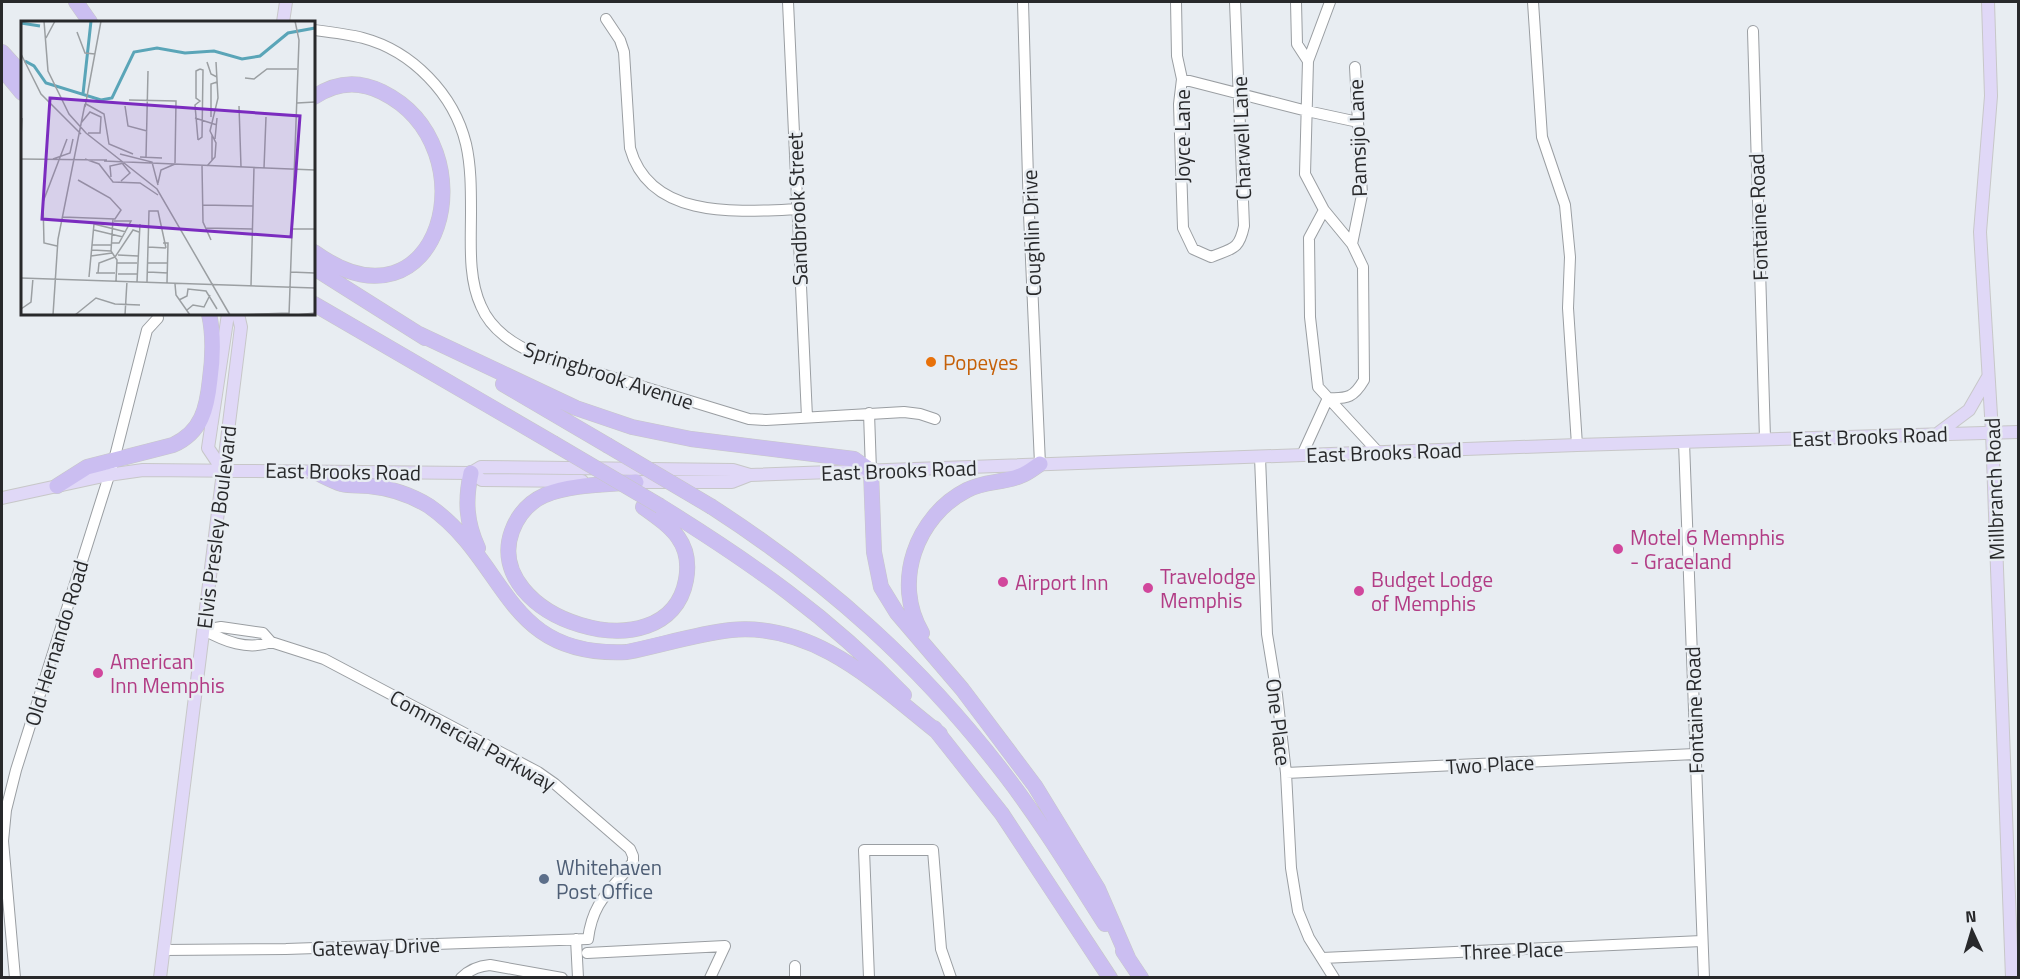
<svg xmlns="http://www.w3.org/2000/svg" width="2020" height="979" font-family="'Titillium Web',sans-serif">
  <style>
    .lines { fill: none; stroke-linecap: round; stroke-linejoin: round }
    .minor-casing { stroke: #9a9ea2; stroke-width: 12 }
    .major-casing { stroke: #c7c7c8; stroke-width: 14 }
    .highway-casing { stroke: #c7c7c8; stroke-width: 16 }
    .minor { stroke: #fff; stroke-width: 10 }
    .major { stroke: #e0d8f7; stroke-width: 12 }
    .highway { stroke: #cbbef1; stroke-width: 15 }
    .highway-bridge-casing { stroke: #c7c7c8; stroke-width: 16; stroke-linecap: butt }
    .highway-bridge { stroke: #cbbef1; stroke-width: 15 }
    .food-dot { fill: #e8710a; stroke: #e8edf2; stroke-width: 2 }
    .hotel-dot { fill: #d1479c; stroke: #e8edf2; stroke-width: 2 }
    .service-dot { fill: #5c6f8a; stroke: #e8edf2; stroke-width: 2 }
    .labels { text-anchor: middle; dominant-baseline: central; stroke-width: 5; stroke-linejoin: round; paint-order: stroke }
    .street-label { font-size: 21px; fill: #28292b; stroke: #e8edf2 }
    .food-label { font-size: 21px; fill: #c56008; stroke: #e8edf2; text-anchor: start }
    .hotel-label { font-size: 21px; fill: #b23c85; stroke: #e8edf2; text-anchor: start }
    .service-label { font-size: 21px; fill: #4e5e75; stroke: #e8edf2; text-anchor: start }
    .inset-river { fill: none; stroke: #5aa5b8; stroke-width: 3 }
    .inset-road { fill: none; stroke: #9b9fa2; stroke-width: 1.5 }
    .view { fill: #7b2cbf; fill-opacity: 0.15; stroke: #7b2cbf; stroke-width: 3 }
    .inset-edge { fill: none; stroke: #28292b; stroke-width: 3 }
  </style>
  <rect width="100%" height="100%" fill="#e8edf2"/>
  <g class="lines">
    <defs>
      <path id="minor" d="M788,2L807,417
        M1023,2L1029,214L1040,464
        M1176,2L1177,56L1182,79L1179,104L1183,228L1193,249L1211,257C1233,248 1239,250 1244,226L1235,2
        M1296,2L1297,44L1308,61
        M1533,2L1542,137L1565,205L1570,257L1568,308L1577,445
        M606,19L620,40L624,52L630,148C650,220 738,212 797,209
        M314,30C330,32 347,34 363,38C412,51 454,94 466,144C471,166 471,189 471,212C471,243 468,278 481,306C491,330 515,346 539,355L749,419L766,420L904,412L920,414L935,419
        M1753,31L1765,439
        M1182,79L1307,111L1358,122
        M1324,210L1309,238L1310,317L1318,387L1379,453
        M1352,244L1362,195L1355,67
        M1328,398C1348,399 1354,397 1364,380L1363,267L1352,244L1324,210L1305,174L1308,61L1330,2
        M869,413L871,471
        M1684,442L1704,978
        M1302,455L1328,398
        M1260,457L1267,634L1277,695L1286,773L1291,868L1298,911L1309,938L1334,978
        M221,627L263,633L271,642C248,651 224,641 204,630Z
        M1286,773L1695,754
        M576,939L578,978
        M163,950L286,949L588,939C593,900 611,891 633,862V856L630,849L555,784L538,772L324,659L271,642
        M587,953L725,946L710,978
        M1322,958L1702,941
        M795,966V978
        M15,978L3,841L6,810L16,770L114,460L147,330L158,318
        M461,978C469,970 478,966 490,965L562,978
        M869,978L864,850H933L941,949L951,978"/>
      <path id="major" d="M1988,2L1991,96L1980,232L1992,432L2012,978
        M283,22L286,2
        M1937,434L1969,410L1988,377
        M222,469L208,448L228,314
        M471,473L482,480L582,481
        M629,482H732L750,475L1577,445L2018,432
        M2,498L108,475L143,470L471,473L481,467L733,470L750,475
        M160,978L241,327L238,314"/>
      <path id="highway" d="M76,2L90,22
        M2,52L22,74
        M2,69L22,93
        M314,97C336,82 358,80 382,92C493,147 440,343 314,252
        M314,268L425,338
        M314,304L553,443
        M419,334L576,408L632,427L691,439L854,459L871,471L874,552L881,587L897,613L962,689L1035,786L1098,889L1128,958
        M503,384L607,445
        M313,471C322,475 332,481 342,484C350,486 360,485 369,486C390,488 411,495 429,506C509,562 503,658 627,652C662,645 696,634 731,630C816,622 879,686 940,734
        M471,473C465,500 466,522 478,548
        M636,482C607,485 572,484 545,495C529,502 518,515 512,531C480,618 668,678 686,580C693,542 671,527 643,507
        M57,486L87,467L173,445C202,432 207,408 210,379C213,357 214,336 209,314
        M660,506C752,563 829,617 904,695
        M712,507C828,582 922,666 1006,776C1042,823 1073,874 1105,924
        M922,633C892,583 916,516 967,490C984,481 1003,483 1020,476C1027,474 1034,468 1040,464
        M934,728L1002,814L1110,978
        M1123,951L1141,978"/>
    </defs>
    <use href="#minor" class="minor-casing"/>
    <use href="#major" class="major-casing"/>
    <use href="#highway" class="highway-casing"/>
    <use href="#minor" class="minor"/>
    <use href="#major" class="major"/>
    <use href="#highway" class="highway"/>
    <defs>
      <path id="highway-bridge" d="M553,443L660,506
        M607,445L712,507"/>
    </defs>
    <use href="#highway-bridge" class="highway-bridge-casing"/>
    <use href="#highway-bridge" class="highway-bridge"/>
  </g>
  <circle class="food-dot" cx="931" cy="362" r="6"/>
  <g class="hotel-dot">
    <circle cx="1618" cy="549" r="6"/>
    <circle cx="1003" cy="582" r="6"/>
    <circle cx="1148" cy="588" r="6"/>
    <circle cx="1359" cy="591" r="6"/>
    <circle cx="98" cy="673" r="6"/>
  </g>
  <circle class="service-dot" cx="544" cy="879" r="6"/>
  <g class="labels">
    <g class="street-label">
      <text transform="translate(1182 136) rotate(-90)">Joyce Lane</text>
      <text transform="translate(1241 138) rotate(-92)">Charwell Lane</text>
      <text transform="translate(1357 138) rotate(-92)">Pamsijo Lane</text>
      <text transform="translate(797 209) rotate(-92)">Sandbrook Street</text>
      <text transform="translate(1758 217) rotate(-92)">Fontaine Road</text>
      <text transform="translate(1031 233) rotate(-92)">Coughlin Drive</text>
      <text transform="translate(609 375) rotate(18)">Springbrook Avenue</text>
      <text transform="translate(1870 436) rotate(-2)">East Brooks Road</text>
      <text transform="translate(1384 452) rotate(-2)">East Brooks Road</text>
      <text transform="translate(899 470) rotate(-2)">East Brooks Road</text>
      <text transform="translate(343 471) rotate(1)">East Brooks Road</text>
      <text transform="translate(1994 489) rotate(-92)">Millbranch Road</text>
      <text transform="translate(216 527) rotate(-83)">Elvis Presley Boulevard</text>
      <text transform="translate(56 643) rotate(-73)">Old Hernando Road</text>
      <text transform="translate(1694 710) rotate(-92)">Fontaine Road</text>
      <text transform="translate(1279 722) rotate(83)">One Place</text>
      <text transform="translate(473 740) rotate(29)">Commercial Parkway</text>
      <text transform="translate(1490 764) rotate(-3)">Two Place</text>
      <text transform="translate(376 946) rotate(-2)">Gateway Drive</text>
      <text transform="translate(1512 950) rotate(-2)">Three Place</text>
    </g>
    <g class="food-label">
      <text x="943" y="362">Popeyes</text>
    </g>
    <g class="hotel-label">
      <text x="1630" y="537">Motel 6 Memphis<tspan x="1630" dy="24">- Graceland</tspan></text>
      <text x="1160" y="576">Travelodge<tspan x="1160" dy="24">Memphis</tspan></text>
      <text x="1371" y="579">Budget Lodge<tspan x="1371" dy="24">of Memphis</tspan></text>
      <text x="1015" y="582">Airport Inn</text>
      <text x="110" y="661">American<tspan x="110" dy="24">Inn Memphis</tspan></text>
    </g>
    <g class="service-label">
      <text x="556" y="867">Whitehaven<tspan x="556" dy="24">Post Office</tspan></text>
    </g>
  </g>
  <g transform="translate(21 21)">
    <rect width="294" height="294" fill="#e8edf2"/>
    <path class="inset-river" d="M0,2L19,5M4,40L13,45L25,62L80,79L91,77L113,31L136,27L164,32L193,30L221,38L239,35L267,12L294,7M62,73L70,0"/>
    <path class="inset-road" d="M23,0L27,50L48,93L65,112L136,168L209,294M56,11L64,32L74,33M25,17L34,0M0,33L20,73L60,113M186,41L190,53L196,56M224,57L233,58L246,48H276M108,79L155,80L154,142M276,82L294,81M65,83L83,93L88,123L112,133M104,85L107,105L126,110M218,85L220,146M64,86L80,0M190,96V63L196,61M174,97L196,104M60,102L69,91L80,96L79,112H67M191,114V139M0,117L1,97M194,118L196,97M177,119L174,84L179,80L175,77V50L179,48M177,119L181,116L182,49L179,48M99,133L131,141L137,164M119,136L141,137M125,136L127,50M0,138L86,139M32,138L49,132L52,118M64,138L78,143L92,161L119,162L137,174M83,140L294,149M181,144L182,201L190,219M186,145L194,136L195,122L189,110L197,77L195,41M243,147L245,96M90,156L89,145L103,142M100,160L109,152L101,142M137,162L140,149L154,143M181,184L232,185M42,196L94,198L100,189L89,177L57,159M92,198L90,230L96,239L95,260M185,207L231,208M270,208H294M73,209L102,216M90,222H98L110,200H93M142,222H147L146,262M71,224H90M36,225L23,222L22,181L46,118M127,226L145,227M71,229L90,230M97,234L117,235M70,235L91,232M94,236L112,209L118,211M96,242H116M127,242H147M127,251L147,252M269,251L294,252M75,252H94M77,252L78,242L94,236M97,253H116M68,256L73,203L105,211M0,257L294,267M116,261L119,203M126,261L128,190H137L145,227M154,263L155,274L169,294M230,265L233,146M158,279L166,275L167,268L185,270L196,288M0,288L10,281L12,257M166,289L172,284L183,286L189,274M32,294L37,218L64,83M54,294L75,277L94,283L119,284M104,294L106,260M217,294L268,292M268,294L278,19L274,0M275,294L294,292"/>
    <path class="view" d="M29,77L279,95L270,216L21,198Z"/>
    <rect width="294" height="294" class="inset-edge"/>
  </g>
  <rect width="2020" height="979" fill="none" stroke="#28292b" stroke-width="6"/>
  <g transform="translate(1972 931) rotate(356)" stroke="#e8edf2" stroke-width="4.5" paint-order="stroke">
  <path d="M0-4.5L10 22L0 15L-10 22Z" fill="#28292b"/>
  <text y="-9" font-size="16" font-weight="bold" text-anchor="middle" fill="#28292b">N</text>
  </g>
</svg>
